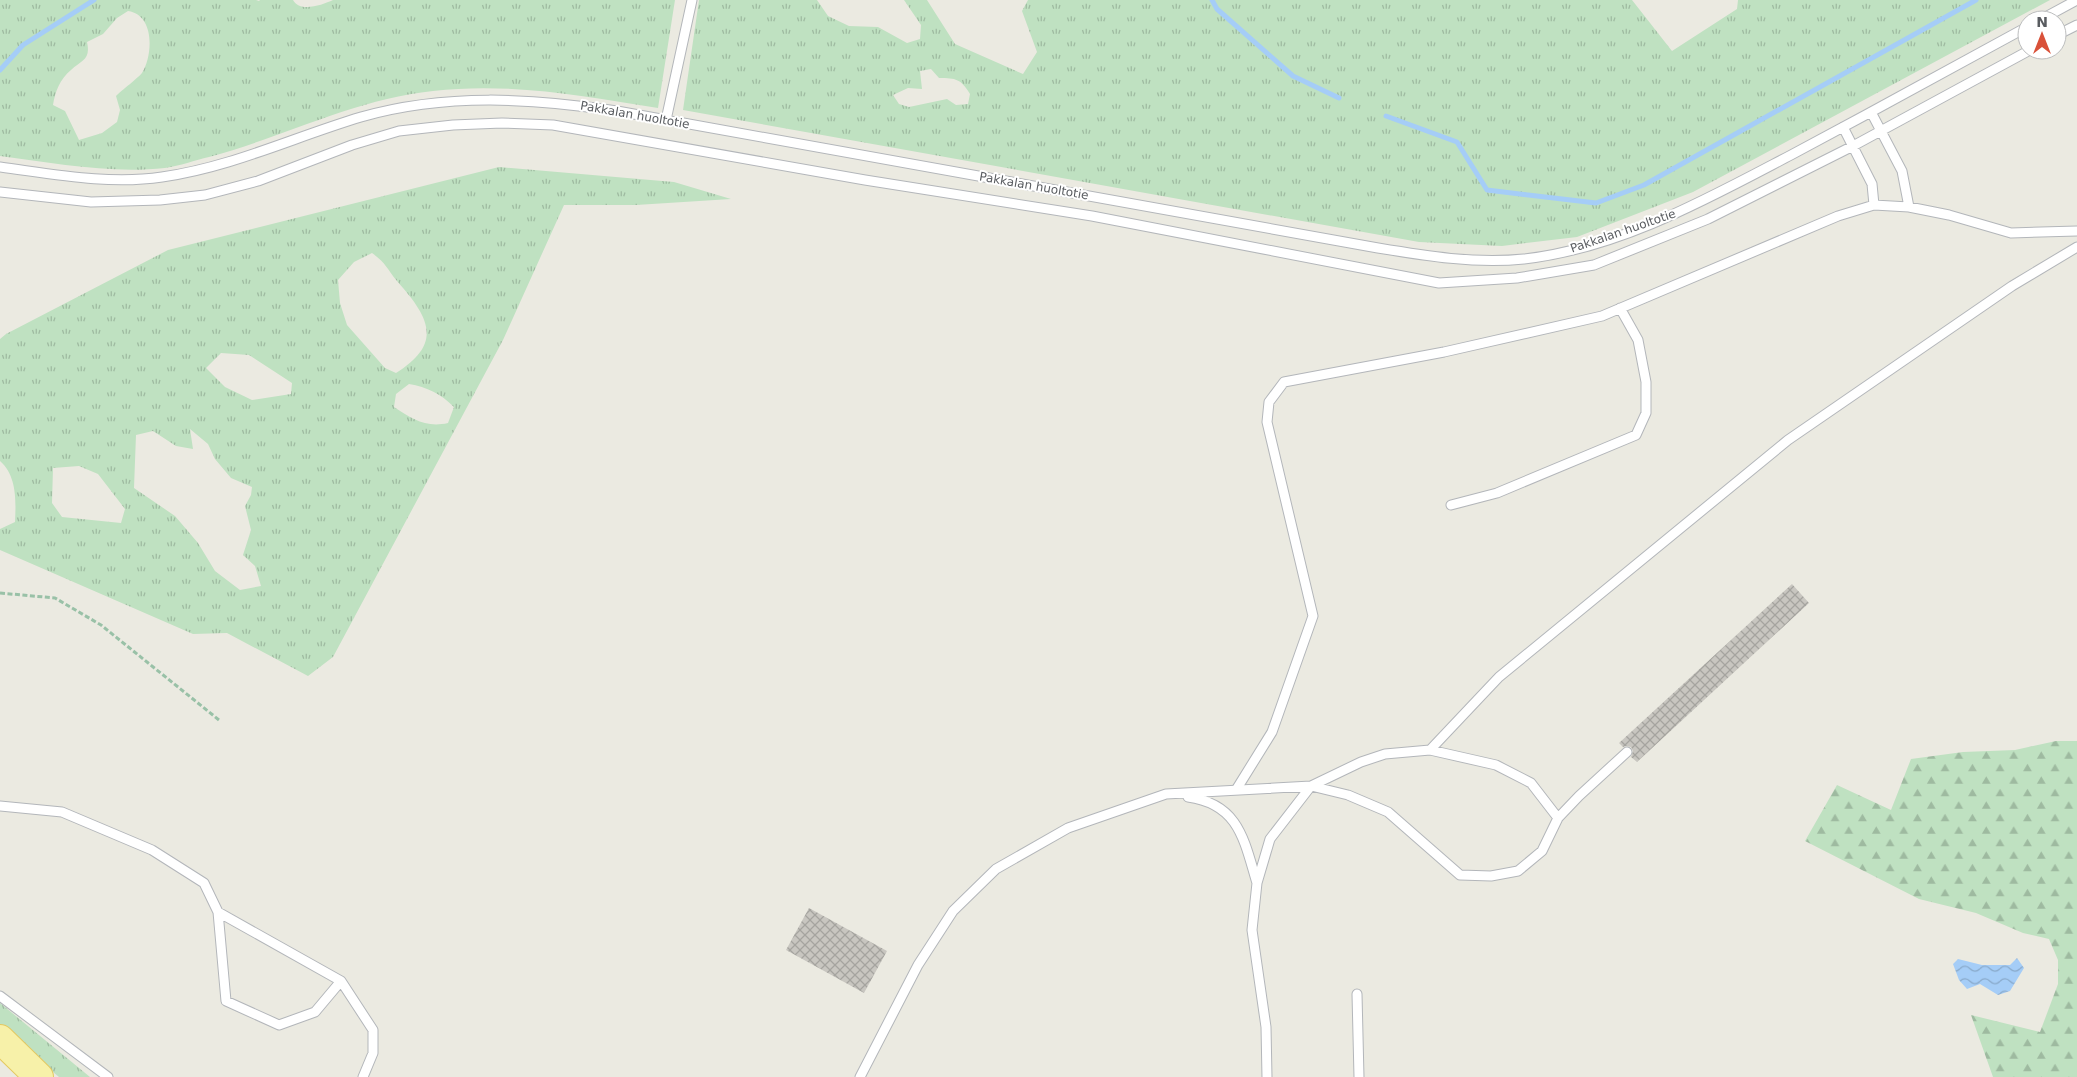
<svg xmlns="http://www.w3.org/2000/svg" width="2077" height="1077" font-family="'DejaVu Sans',sans-serif">
  <style>
    .grass { fill: url(#grass-tufts); fill-rule: evenodd }
    .forest { fill: url(#forest-firs) }
    .water { fill: url(#water-waves) }
    .lines { fill: none; stroke-linecap: round; stroke-linejoin: round }
    .stream { stroke: #a5cdf7; stroke-width: 5 }
    .building { fill: url(#building-cross-hatch) }
    .lane-casing { stroke: #b3b6ba; stroke-width: 11 }
    .primary-casing { stroke: #e4c961; stroke-width: 30 }
    .path { stroke: #99c1a7; stroke-width: 3; stroke-dasharray: 5 2.5; stroke-linecap: butt }
    .lane { stroke: #fff; stroke-width: 9 }
    .primary { stroke: #f7f1a9; stroke-width: 28 }
    .labels { text-anchor: middle; dominant-baseline: central; stroke-width: 4; stroke-linejoin: round; paint-order: stroke }
    .street-label { font-size: 12px; fill: #595c60; stroke: #fff }
  </style>
  <defs>
    <pattern id="grass-tufts" width="24" height="20" patternUnits="userSpaceOnUse" patternTransform="scale(1.25)"><rect width="24" height="20" fill="#bfe1c1"/><path d="M3 7l-1-3M5 7V3M7 7l1-3M15 17l-1-3M17 17v-4M19 17l1-3" fill="none" stroke="#9ebaa0"/></pattern>
    <pattern id="forest-firs" width="22" height="20" patternUnits="userSpaceOnUse" patternTransform="scale(1.25)"><rect width="22" height="20" fill="#bfe1c1"/><path d="M5 1l3.5 6h-7zM16 11l3.5 6h-7z" fill="#9ebaa0"/></pattern>
    <pattern id="water-waves" width="16" height="10" patternUnits="userSpaceOnUse" patternTransform="scale(1.25)"><rect width="16" height="10" fill="#a5cdf7"/><path d="M0 5q4-4 8 0t8 0" fill="none" stroke="#89aacb"/></pattern>
    <pattern id="building-cross-hatch" width="8" height="8" patternUnits="userSpaceOnUse" patternTransform="scale(1.25)"><rect width="8" height="8" fill="#c8c6c0"/><path d="M0 0l8 8M0 8l8-8" fill="none" stroke="#a5a49f"/></pattern>
  </defs>
  <rect width="100%" height="100%" fill="#ebeae1"/>
  <path class="grass" d="M0,0H256L259,1L260,0H293C300,13 322,5 333,0H675L658,108C583,96 509,82 433,91C355,99 284,137 209,157C195,160 180,166 165,168C110,174 54,163 0,156ZM128,11C155,15 153,55 142,73C139,77 121,91 116,96L120,110L117,122L102,133L79,140L65,111L53,105C55,92 60,79 71,70C82,60 91,60 87,42L103,34L117,18Z
    M699,0H817L828,16L849,26L878,27L907,43L920,39L921,25L904,0H927L955,44L1023,74L1037,52L1022,11L1028,0H1632L1672,51L1737,9L1738,0H2050L1693,192L1577,237L1502,246L1419,242L683,110ZM931,69L939,78C956,78 961,79 970,94L968,104L956,105L947,99L909,107L899,104L893,95L908,88L922,89L920,71Z
    M499,167L674,182L731,199L636,205H564L503,340L333,657L308,676L227,633L193,634L0,550V529L15,522C16,501 17,476 0,461V339L6,334L168,250ZM372,253C386,263 387,269 397,281C429,317 444,343 396,373L385,368L347,325L340,303L338,280L354,262ZM221,353L249,355L292,383L291,394L252,400L225,387L206,368ZM409,384C427,387 441,394 454,407L448,423C426,428 412,419 394,407L396,394ZM190,429L208,444L215,459L231,478L252,487L251,495L245,506L251,530L243,555L255,566L261,586L240,590L215,571L198,543L175,516L134,488L136,435L153,431L176,446L193,449ZM79,466L98,474L125,509L121,523L62,517L52,503L53,468Z
    M0,1003L90,1077H59L0,1028Z"/>
  <path class="forest" d="M2056,741H2077V1077H1993L1971,1015L2040,1032L2058,984V960L2049,939L2023,933L1976,913L1919,899L1805,841L1837,785L1891,810L1911,759L1963,752L2015,750Z"/>
  <path class="water" d="M2017,958L2024,968L2010,991L1998,995L1980,984L1967,989L1959,980L1953,964L1958,959L1982,965H2010Z"/>
  <g class="lines">
    <path class="stream" d="M1212,0L1217,9L1293,76L1339,98
      M0,70L23,45L94,0
      M1386,116L1457,142L1487,190L1596,203L1644,185L1976,0"/>
  </g>
  <path class="building" d="M1792,584L1809,603L1637,762L1631,757L1633,751L1631,747L1626,746L1623,747L1619,743Z
    M809,908L887,951L864,993L786,950Z"/>
  <g class="lines">
    <defs>
      <path id="lane" d="M2040,20L2077,0
        M2057,35L2077,25
        M1871,112L1902,171L1909,207
        M666,120L692,0
        M1843,127L1872,184L1874,205
        M0,167C53,174 109,185 162,177C232,167 294,137 361,117C445,93 532,98 617,111L1378,248C1426,256 1475,264 1524,259C1620,248 1707,199 1791,155C1870,113 1948,70 2027,27
        M0,192L91,202L160,200L205,195L258,181L352,145L399,131L453,125L502,123L553,125L865,180L1092,216L1439,283L1517,278L1594,265L1708,219L1853,146L2030,50
        M1451,505L1497,493L1636,435L1646,413V382L1638,340L1620,308
        M1430,750L1499,677L1788,440L2012,286L2077,247
        M1236,790L1272,732L1313,616L1267,422L1269,402L1284,382L1444,352L1602,316L1838,216L1874,205L1909,207L1949,215L2011,233L2077,231
        M1188,797C1239,804 1244,840 1257,883
        M0,806L62,812L152,850L204,883L218,912L226,1001L279,1025L315,1012L341,981
        M1558,818L1579,796L1627,752
        M218,912L341,981L373,1030V1053L363,1077
        M1357,994L1359,1077
        M0,996L108,1077
        M860,1077L918,965L953,911L996,869L1068,828L1166,794L1311,786L1348,795L1388,812L1460,875L1491,876L1518,871L1542,851L1558,818L1531,783L1496,765L1430,750L1385,754L1361,762L1311,786L1270,839L1257,883L1252,930L1266,1027L1267,1077"/>
      <path id="primary" d="M0,1039L39,1077"/>
    </defs>
    <use href="#lane" class="lane-casing"/>
    <use href="#primary" class="primary-casing"/>
    <path class="path" d="M0,593L55,598L101,625L219,720"/>
    <use href="#lane" class="lane"/>
    <use href="#primary" class="primary"/>
  </g>
  <g class="labels">
    <g class="street-label">
      <text transform="translate(635 115) rotate(10)">Pakkalan huoltotie</text>
      <text transform="translate(1034 186) rotate(10)">Pakkalan huoltotie</text>
      <text transform="translate(1623 231) rotate(-19)">Pakkalan huoltotie</text>
    </g>
  </g>
  <g transform="translate(2042 35)"><circle r="24" fill="#ffffff" stroke="#bdbebf"/>
  <path d="M0-4L9 19L0 12L-9 19Z" fill="#d95139"/>
  <text y="-8" font-size="14" font-weight="bold" text-anchor="middle" fill="#595c60">N</text>
  </g>
</svg>
